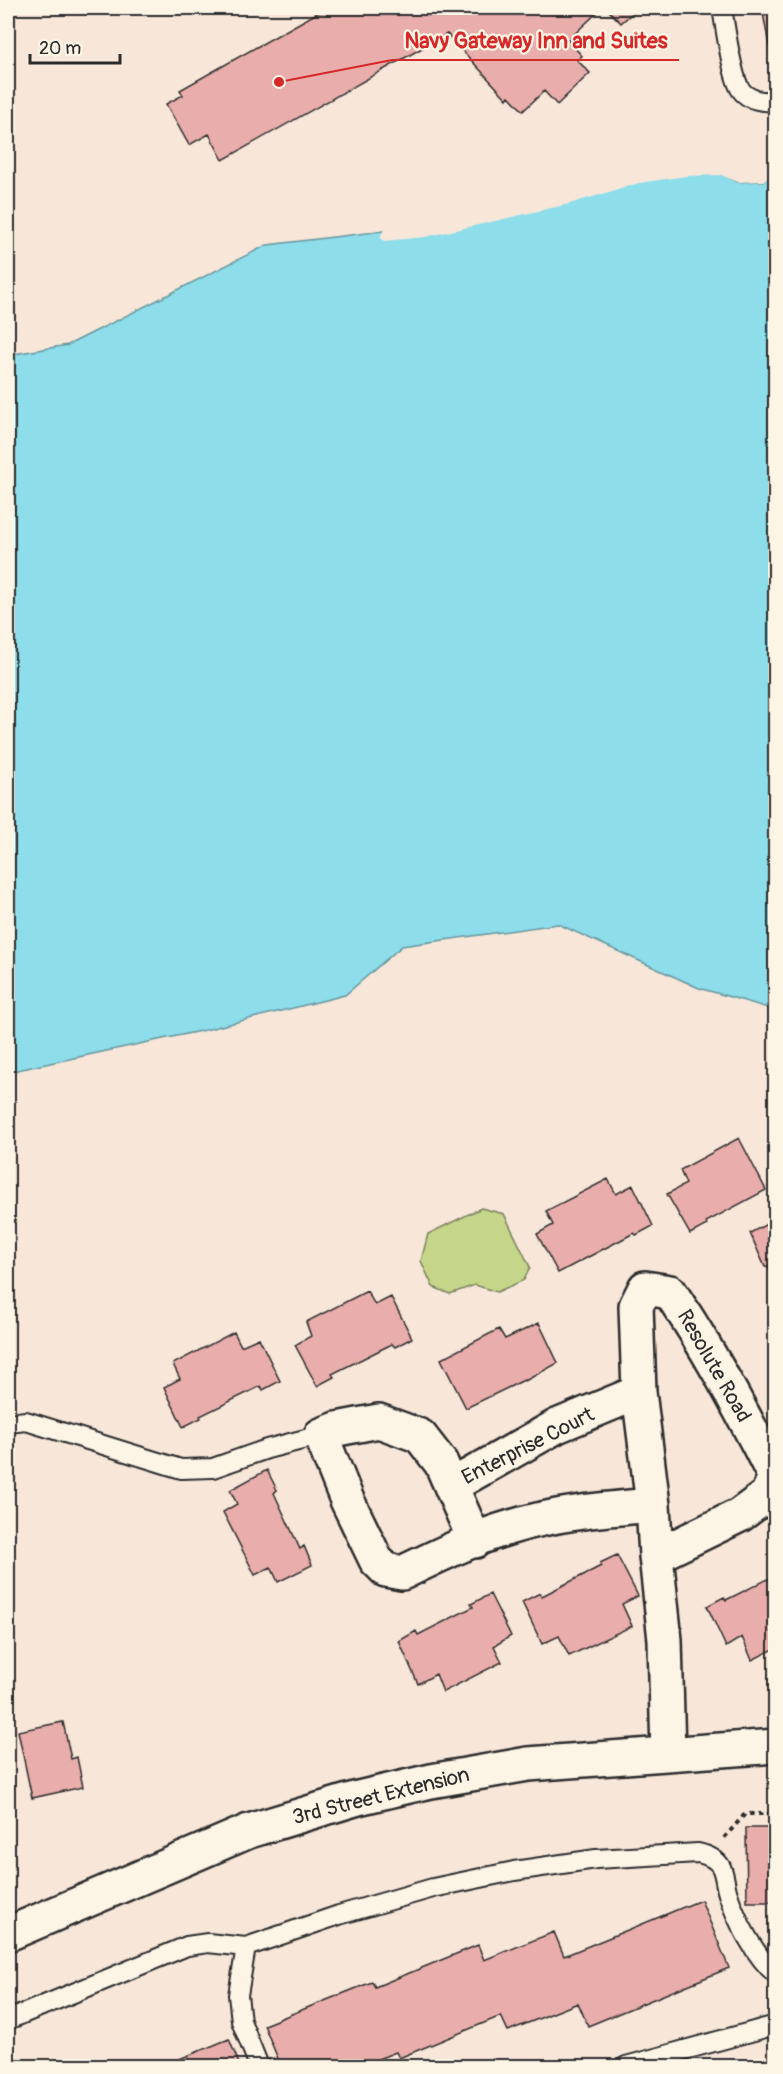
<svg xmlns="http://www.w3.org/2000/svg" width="783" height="2074" font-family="Pangolin,sans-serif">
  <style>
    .green { fill: #c5d68b; stroke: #78805b; stroke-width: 1.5 }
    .water { fill: #8dddea; stroke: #66969e; stroke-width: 1.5 }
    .pier { fill: #f8e7d9 }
    .building { fill: #e9aeab; stroke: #2b2b2b; stroke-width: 1.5 }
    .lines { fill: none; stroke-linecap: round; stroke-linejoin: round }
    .service-casing { stroke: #2b2b2b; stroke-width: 22 }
    .minor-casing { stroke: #2b2b2b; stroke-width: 38 }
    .path { stroke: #2b2b2b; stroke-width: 4; stroke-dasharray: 4.5 4.5; stroke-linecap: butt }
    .service { stroke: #fcf5e5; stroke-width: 18 }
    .minor { stroke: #fcf5e5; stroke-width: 33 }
    .labels { text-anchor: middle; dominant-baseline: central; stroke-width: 4.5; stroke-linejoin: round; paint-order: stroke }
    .street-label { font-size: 21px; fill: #2b2b2b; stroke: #fcf5e5 }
    .leader { fill: none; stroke: #d62828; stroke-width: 2 }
    .callout-dot { fill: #d62828; stroke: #fcf5e5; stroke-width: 2 }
    .callout-label { font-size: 22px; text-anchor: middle; font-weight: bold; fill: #d62828; stroke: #fcf5e5; stroke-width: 4.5; stroke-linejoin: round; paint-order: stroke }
  </style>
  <rect width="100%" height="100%" fill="#f8e7d9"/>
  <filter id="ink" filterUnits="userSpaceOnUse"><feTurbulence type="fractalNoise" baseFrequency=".0167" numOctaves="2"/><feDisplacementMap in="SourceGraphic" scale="12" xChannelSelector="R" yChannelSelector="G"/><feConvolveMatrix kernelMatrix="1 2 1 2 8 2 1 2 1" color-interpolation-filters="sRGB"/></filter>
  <g filter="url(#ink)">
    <path class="green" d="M481,1208L504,1214L530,1267L524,1280L497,1292L475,1285L450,1294L433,1287L421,1261L428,1234Z"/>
    <path class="water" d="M775,168V1010L699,988L558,924L402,946L345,995L205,1030L8,1072V355L68,345L267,245L383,231L388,238L470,225L645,176L714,170L738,182L764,181Z"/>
    <path class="pier" d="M773,165H776L775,173L764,181L738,182L721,175L686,176L639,183L569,204L425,237L384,241L380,237L383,231H386L389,235L469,222L579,193L649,173L714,167L738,179L763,178Z"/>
    <path class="building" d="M326,8H602L568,40L582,56L577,60L590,73L557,105L544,91L523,111L509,96L507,99L447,34L223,160L209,134L189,145L166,104L183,95L180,90Z
      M606,8H638L621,23Z
      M762,8H776V60L772,61Z
      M739,1138L766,1190L706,1222L707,1225L690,1234L667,1194L686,1184L680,1170Z
      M608,1179L616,1194L633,1185L653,1226L636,1235L634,1233L558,1273L537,1234L553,1225L546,1211Z
      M776,1219V1280L768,1266L765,1267L750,1233Z
      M367,1291L375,1305L391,1297L412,1338L395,1347L392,1344L332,1374L334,1377L317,1386L295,1345L311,1336L306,1322Z
      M539,1323L558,1363L525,1381L524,1380L466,1408L441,1359L499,1329L505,1339Z
      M234,1332L241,1346L259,1338L280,1381L263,1390L261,1386L200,1416L201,1418L183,1427L164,1387L180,1379L173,1364Z
      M267,1470L277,1490L274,1493L300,1549L304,1546L312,1565L278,1582L271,1567L255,1575L223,1512L237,1504L230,1490Z
      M617,1555L638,1596L622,1604L632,1626L569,1656L559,1636L542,1644L522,1602L540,1593L542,1596L601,1566L600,1563Z
      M776,1575V1648L752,1660L742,1637L726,1647L707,1606L724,1597L726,1600Z
      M490,1594L511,1636L494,1646L502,1662L443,1692L436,1674L418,1684L399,1641L416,1631L418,1635L473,1607L471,1604Z
      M63,1722L71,1759L77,1757L83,1787L32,1798L18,1731Z
      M746,1828H776V1902H747Z
      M701,1900L729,1968L588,2026L578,2003L508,2031L501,2016L399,2058L396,2052L360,2066H281L264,2025L372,1982L375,1987L478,1945L484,1960L554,1932L564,1956Z
      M229,2039L240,2066H162Z"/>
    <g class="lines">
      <defs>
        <path id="service" d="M722,8C725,25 732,78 741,90C748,100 764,103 776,100
          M8,1423L26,1421L181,1469L213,1468L267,1449L321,1435
          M246,1947L238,1995L241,2021L259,2066
          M8,2020L187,1946L208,1943L246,1947L339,1915L433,1888L514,1871L596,1859L698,1853C707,1855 716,1858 721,1867C725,1875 725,1886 728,1894C736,1919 755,1957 776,1974
          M626,2066L776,2025"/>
        <path id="minor" d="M639,1392L557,1426L451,1486L441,1463L420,1436L379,1421L337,1429L321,1435L347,1500L376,1560L386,1570L402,1573C436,1557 471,1539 508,1528C555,1513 604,1509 653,1505
          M451,1486L475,1541
          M656,1556L740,1515L767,1495L775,1477C743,1413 710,1351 670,1292L645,1288L636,1306L639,1392L653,1505L656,1556L665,1640L668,1754
          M8,1934L249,1831L358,1798L431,1781L528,1764L776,1746"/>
      </defs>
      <use href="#service" class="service-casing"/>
      <use href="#minor" class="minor-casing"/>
      <path class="path" d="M8,1765L16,1763
        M724,1838L745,1814H776"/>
      <use href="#service" class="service"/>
      <use href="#minor" class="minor"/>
    </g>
  </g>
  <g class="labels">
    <g class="street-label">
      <text transform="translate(714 1366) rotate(60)">Resolute Road</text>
      <text transform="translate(528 1446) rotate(-27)">Enterprise Court</text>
      <text transform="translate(381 1796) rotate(-14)">3rd Street Extension</text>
    </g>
  </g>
  <path class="leader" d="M279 82L392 60H679"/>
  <circle class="callout-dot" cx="279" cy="82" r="6"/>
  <g class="callout-label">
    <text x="536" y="48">Navy Gateway Inn and Suites</text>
  </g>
  <rect width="783" height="2074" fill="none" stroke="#fcf5e5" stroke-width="30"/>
  <rect x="15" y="15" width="753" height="2044" fill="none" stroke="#2b2b2b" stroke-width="2" filter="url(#ink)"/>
  <path d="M30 54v9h90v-9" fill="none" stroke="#2b2b2b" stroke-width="3"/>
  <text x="39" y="54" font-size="18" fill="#2b2b2b" stroke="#fcf5e5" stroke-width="4.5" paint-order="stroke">20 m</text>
</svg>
